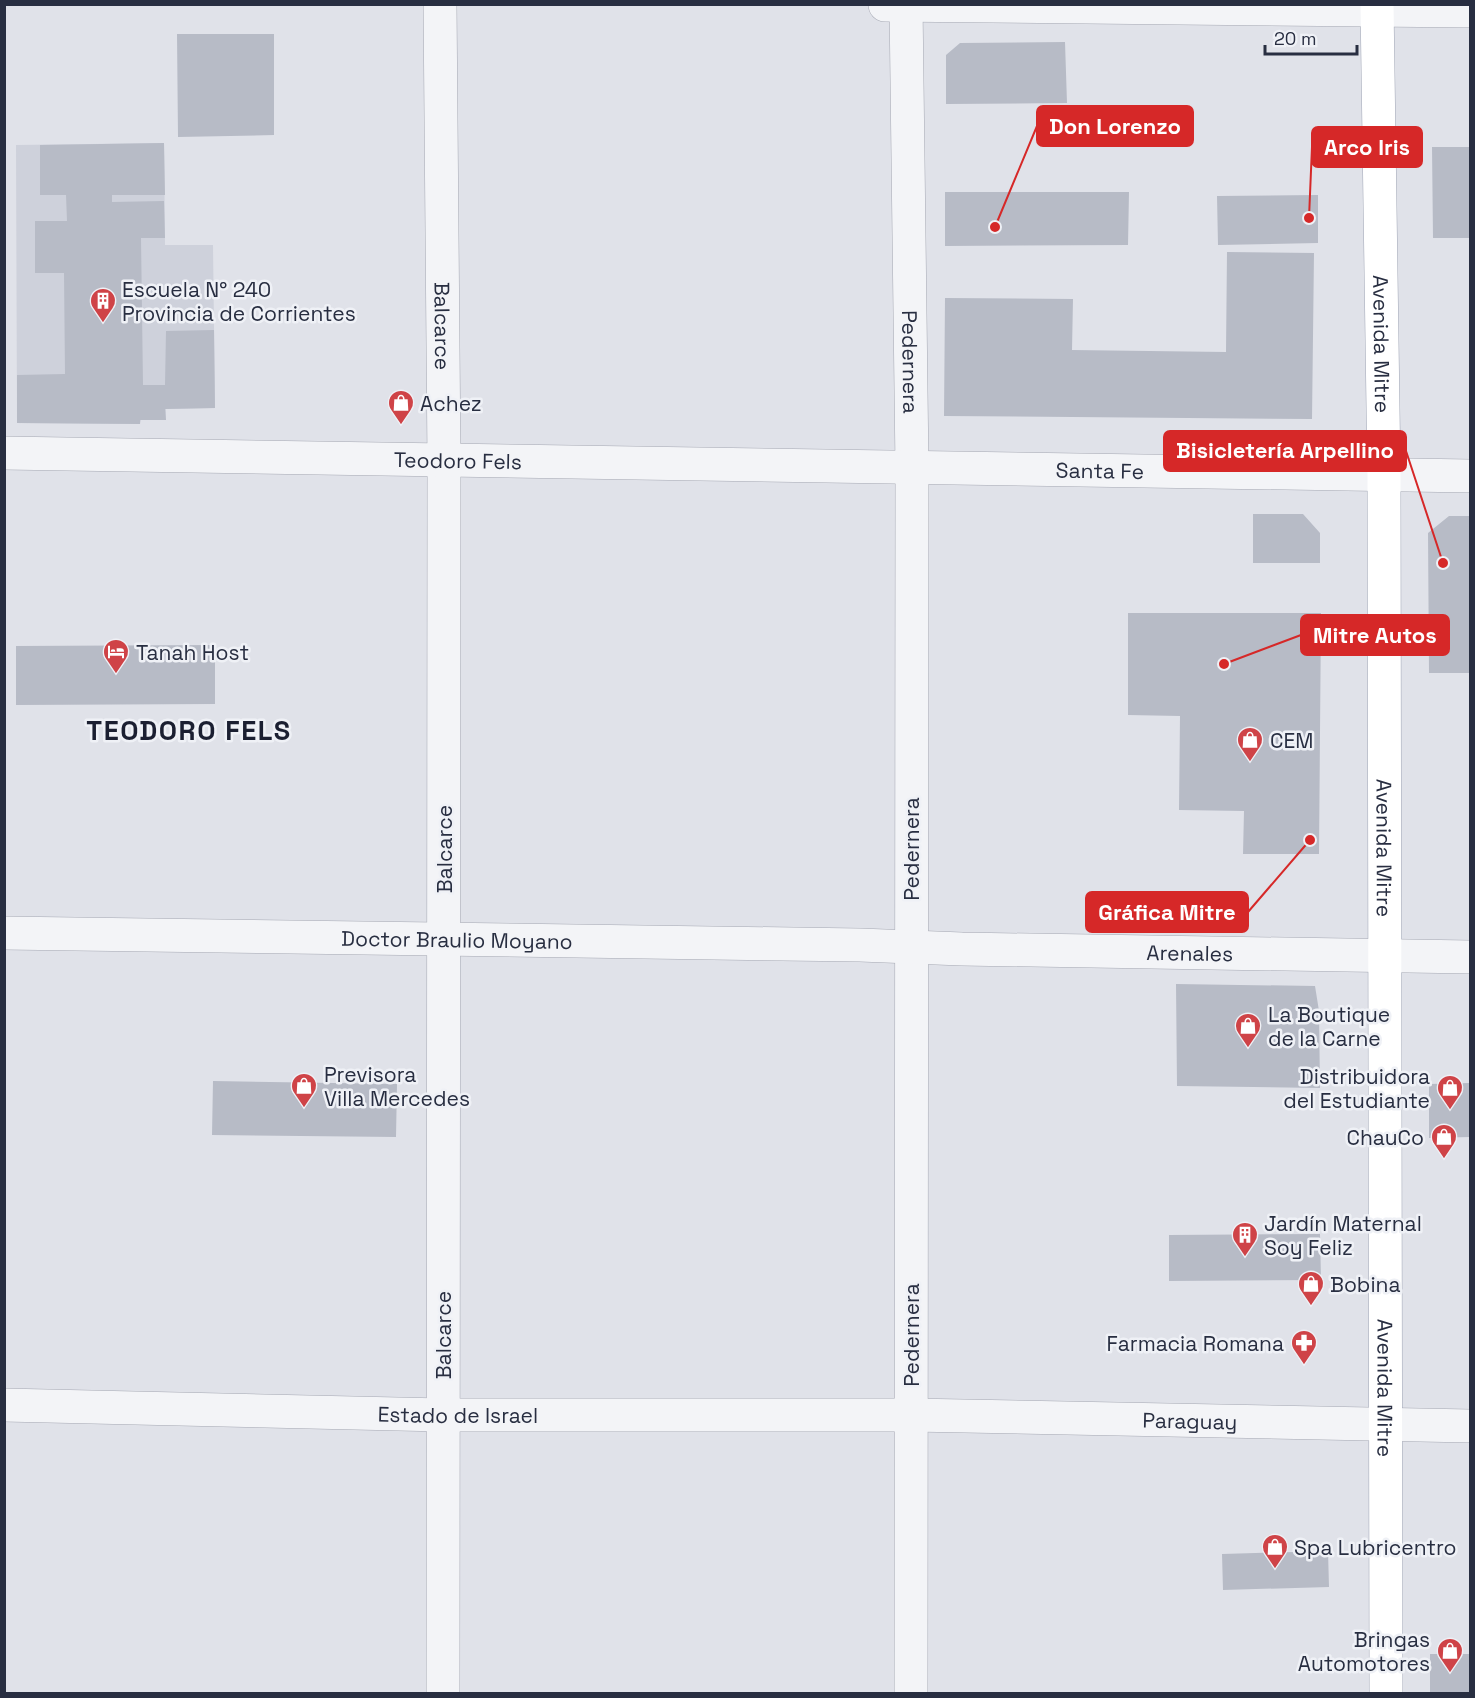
<svg xmlns="http://www.w3.org/2000/svg" width="1475" height="1698" font-family="'Space Grotesk',sans-serif">
  <style>
    .built { fill: #ced1db }
    .building { fill: #b7bbc6 }
    .lines { fill: none; stroke-linecap: round; stroke-linejoin: round }
    .minor-casing { stroke: #a5a8b3; stroke-width: 34 }
    .major-casing { stroke: #9fa5b5; stroke-width: 34 }
    .minor { stroke: #f3f4f7; stroke-width: 33 }
    .major { stroke: #fff; stroke-width: 33 }
    .labels { text-anchor: middle; dominant-baseline: central; stroke-width: 5; stroke-linejoin: round; paint-order: stroke }
    .poi-label { font-size: 21px; fill: #282e41; stroke: #eff1f6; text-anchor: start }
    .street-label { font-size: 21px; fill: #282e41; stroke: #eff1f6 }
    .district-label { font-size: 27px; font-weight: bold; letter-spacing: 1.5px; fill: #1b1f31; stroke: #eff1f6 }
    .leader { fill: none; stroke: #d62828; stroke-width: 2 }
    .callout-dot { fill: #d62828; stroke: #eff1f6; stroke-width: 2 }
    .callout { fill: #d62828; stroke: #d62828; stroke-width: 2 }
    .callout-label { font-size: 22px; text-anchor: middle; font-weight: bold; fill: #fff }
  </style>
  <rect width="100%" height="100%" fill="#e0e2e9"/>
  <path class="built" d="M164,143L165,245H213L215,408L166,409V420H141L140,424L17,423L16,145Z"/>
  <path class="building" d="M177,34H274V135L178,137Z
    M1065,42L1067,103L946,104V55L960,43Z
    M164,143L165,195H112V202L164,201L165,238H141L143,385H165L166,331L214,330L215,408L165,409L166,420H140V424L17,423V375L65,374L64,273H35V221H67L66,195H40V145Z
    M1432,147H1470V238H1433Z
    M945,192H1129L1128,245L945,246Z
    M1318,195V243L1218,245L1217,196Z
    M1227,252L1314,253L1312,419L944,416L945,298L1073,299L1072,350L1226,352Z
    M1253,514H1303L1320,533V563H1253Z
    M1449,516H1470V673H1429L1428,533Z
    M1128,613H1321L1319,854H1243L1244,811L1179,810L1180,716L1128,715Z
    M215,645V704L16,705V646Z
    M1176,984L1315,986L1319,1011L1320,1088L1177,1086Z
    M213,1081L397,1084L396,1137L212,1135Z
    M1470,1083V1137L1429,1138V1084Z
    M1320,1234L1321,1280L1169,1281V1235Z
    M1328,1551L1329,1587L1223,1590L1222,1554Z
    M1430,1654H1470V1694H1430Z"/>
  <g class="lines">
    <defs>
      <g id="minor">
        <path id="s1" d="M440,4L444,460L443,1694"/>
        <path id="s2" d="M906,4L912,467L911,1694"/>
        <path d="M885,5L1470,11"/>
        <path id="s3" d="M4,453L1470,476"/>
        <path id="s4" d="M4,933L860,945L962,949L1470,957"/>
        <path id="s5" d="M4,1405L443,1415H911L1470,1426"/>
      </g>
      <g id="major">
        <path id="s6" d="M1377,4L1384,475L1386,1694"/>
      </g>
    </defs>
    <use href="#minor" class="minor-casing"/>
    <use href="#major" class="major-casing"/>
    <use href="#minor" class="minor"/>
    <use href="#major" class="major"/>
  </g>
  <defs>
    <symbol id="building-pin" viewBox="-11 -11 22 30"><path d="M0 17L-7.5 6A9.5 9.5 0 1 1 7.5 6Z" fill="#cf4347" stroke="#eff1f6"/><path d="M-4-6H4V6H1V3H-1V6H-4ZM-2.5-4.3h1.7v1.8h-1.7ZM.8-4.3h1.7v1.8H.8ZM-2.5-1h1.7V.8h-1.7ZM.8-1h1.7V.8H.8Z" fill="#fff"/></symbol>
    <symbol id="shop-pin" viewBox="-11 -11 22 30"><path d="M0 17L-7.5 6A9.5 9.5 0 1 1 7.5 6Z" fill="#cf4347" stroke="#eff1f6"/><path d="M-5-2.5h2.3a2.7 3.5 0 0 1 5.4 0H5L5.5 6h-11ZM-1.5-2.5h3a1.5 2.3 0 0 0-3 0Z" fill="#fff"/></symbol>
    <symbol id="hotel-pin" viewBox="-11 -11 22 30"><path d="M0 17L-7.5 6A9.5 9.5 0 1 1 7.5 6Z" fill="#cf4347" stroke="#eff1f6"/><path d="M-6-4.5h1.5V1H6V5H4.5V3h-9V5H-6ZM-4 0a1.8 1.8 0 1 1 3.6 0ZM.5 0V-2.5h3Q6-2.5 6 0Z" fill="#fff"/></symbol>
    <symbol id="pharmacy-pin" viewBox="-11 -11 22 30"><path d="M0 17L-7.5 6A9.5 9.5 0 1 1 7.5 6Z" fill="#cf4347" stroke="#eff1f6"/><path d="M-2-6h4v4h4v4h-4v4h-4v-4h-4v-4h4Z" fill="#fff"/></symbol>
  </defs>
  <g fill-rule="evenodd">
    <use href="#building-pin" x="88" y="286" width="30" height="40"/>
    <use href="#shop-pin" x="386" y="388" width="30" height="40"/>
    <use href="#hotel-pin" x="101" y="637" width="30" height="40"/>
    <use href="#shop-pin" x="1235" y="725" width="30" height="40"/>
    <use href="#shop-pin" x="1233" y="1011" width="30" height="40"/>
    <use href="#shop-pin" x="289" y="1071" width="30" height="40"/>
    <use href="#shop-pin" x="1435" y="1073" width="30" height="40"/>
    <use href="#shop-pin" x="1429" y="1122" width="30" height="40"/>
    <use href="#building-pin" x="1230" y="1220" width="30" height="40"/>
    <use href="#shop-pin" x="1296" y="1269" width="30" height="40"/>
    <use href="#pharmacy-pin" x="1289" y="1328" width="30" height="40"/>
    <use href="#shop-pin" x="1260" y="1532" width="30" height="40"/>
    <use href="#shop-pin" x="1435" y="1636" width="30" height="40"/>
  </g>
  <g class="labels">
    <g class="poi-label">
      <text x="122" y="289">Escuela N° 240<tspan x="122" dy="24">Provincia de Corrientes</tspan></text>
      <text x="420" y="403">Achez</text>
      <text x="136" y="652">Tanah Host</text>
      <text x="1270" y="740">CEM</text>
      <text x="1268" y="1014">La Boutique<tspan x="1268" dy="24">de la Carne</tspan></text>
      <text x="324" y="1074">Previsora<tspan x="324" dy="24">Villa Mercedes</tspan></text>
      <text x="1430" y="1076" text-anchor="end">Distribuidora<tspan x="1430" dy="24">del Estudiante</tspan></text>
      <text x="1424" y="1137" text-anchor="end">ChauCo</text>
      <text x="1264" y="1223">Jardín Maternal<tspan x="1264" dy="24">Soy Feliz</tspan></text>
      <text x="1330" y="1284">Bobina</text>
      <text x="1284" y="1343" text-anchor="end">Farmacia Romana</text>
      <text x="1294" y="1547">Spa Lubricentro</text>
      <text x="1430" y="1639" text-anchor="end">Bringas<tspan x="1430" dy="24">Automotores</tspan></text>
    </g>
    <g class="street-label">
      <text stroke="none"><textPath href="#s1" startOffset="322">Balcarce</textPath></text>
      <text stroke="none"><textPath href="#s6" startOffset="340">Avenida Mitre</textPath></text>
      <text stroke="none"><textPath href="#s2" startOffset="358">Pedernera</textPath></text>
      <text stroke="none"><textPath href="#s3" startOffset="454">Teodoro Fels</textPath></text>
      <text stroke="none"><textPath href="#s3" startOffset="1096">Santa Fe</textPath></text>
      <text transform="translate(444 849) rotate(-90)">Balcarce</text>
      <text transform="translate(911 849) rotate(-90)">Pedernera</text>
      <text stroke="none"><textPath href="#s6" startOffset="844">Avenida Mitre</textPath></text>
      <text stroke="none"><textPath href="#s4" startOffset="453">Doctor Braulio Moyano</textPath></text>
      <text stroke="none"><textPath href="#s4" startOffset="1186">Arenales</textPath></text>
      <text transform="translate(443 1335) rotate(-90)">Balcarce</text>
      <text transform="translate(911 1335) rotate(-90)">Pedernera</text>
      <text stroke="none"><textPath href="#s6" startOffset="1384">Avenida Mitre</textPath></text>
      <text stroke="none"><textPath href="#s5" startOffset="454">Estado de Israel</textPath></text>
      <text stroke="none"><textPath href="#s5" startOffset="1186">Paraguay</textPath></text>
    </g>
    <g class="district-label">
      <text x="189" y="730">TEODORO FELS</text>
    </g>
  </g>
  <path class="leader" d="M995 227L1037 126M1309 218L1312 147M1443 563L1406 451M1224 664L1301 635M1310 840L1248 912"/>
  <g class="callout-dot">
    <circle cx="995" cy="227" r="6"/>
    <circle cx="1309" cy="218" r="6"/>
    <circle cx="1443" cy="563" r="6"/>
    <circle cx="1224" cy="664" r="6"/>
    <circle cx="1310" cy="840" r="6"/>
  </g>
  <g class="callout">
    <rect x="1037" y="106" width="156" height="40" rx="6"/>
    <rect x="1312" y="127" width="110" height="40" rx="6"/>
    <rect x="1164" y="431" width="242" height="40" rx="6"/>
    <rect x="1301" y="615" width="148" height="40" rx="6"/>
    <rect x="1086" y="892" width="162" height="40" rx="6"/>
  </g>
  <g class="callout-label">
    <text x="1115" y="134">Don Lorenzo</text>
    <text x="1367" y="155">Arco Iris</text>
    <text x="1285" y="458">Bisicletería Arpellino</text>
    <text x="1375" y="643">Mitre Autos</text>
    <text x="1167" y="920">Gráfica Mitre</text>
  </g>
  <rect width="1475" height="1698" fill="none" stroke="#282e41" stroke-width="12"/>
  <path d="M1265 45v9h92v-9" fill="none" stroke="#282e41" stroke-width="3"/>
  <text x="1274" y="45" font-size="18" fill="#282e41" stroke="#eff1f6" stroke-width="4.5" paint-order="stroke">20 m</text>
</svg>
